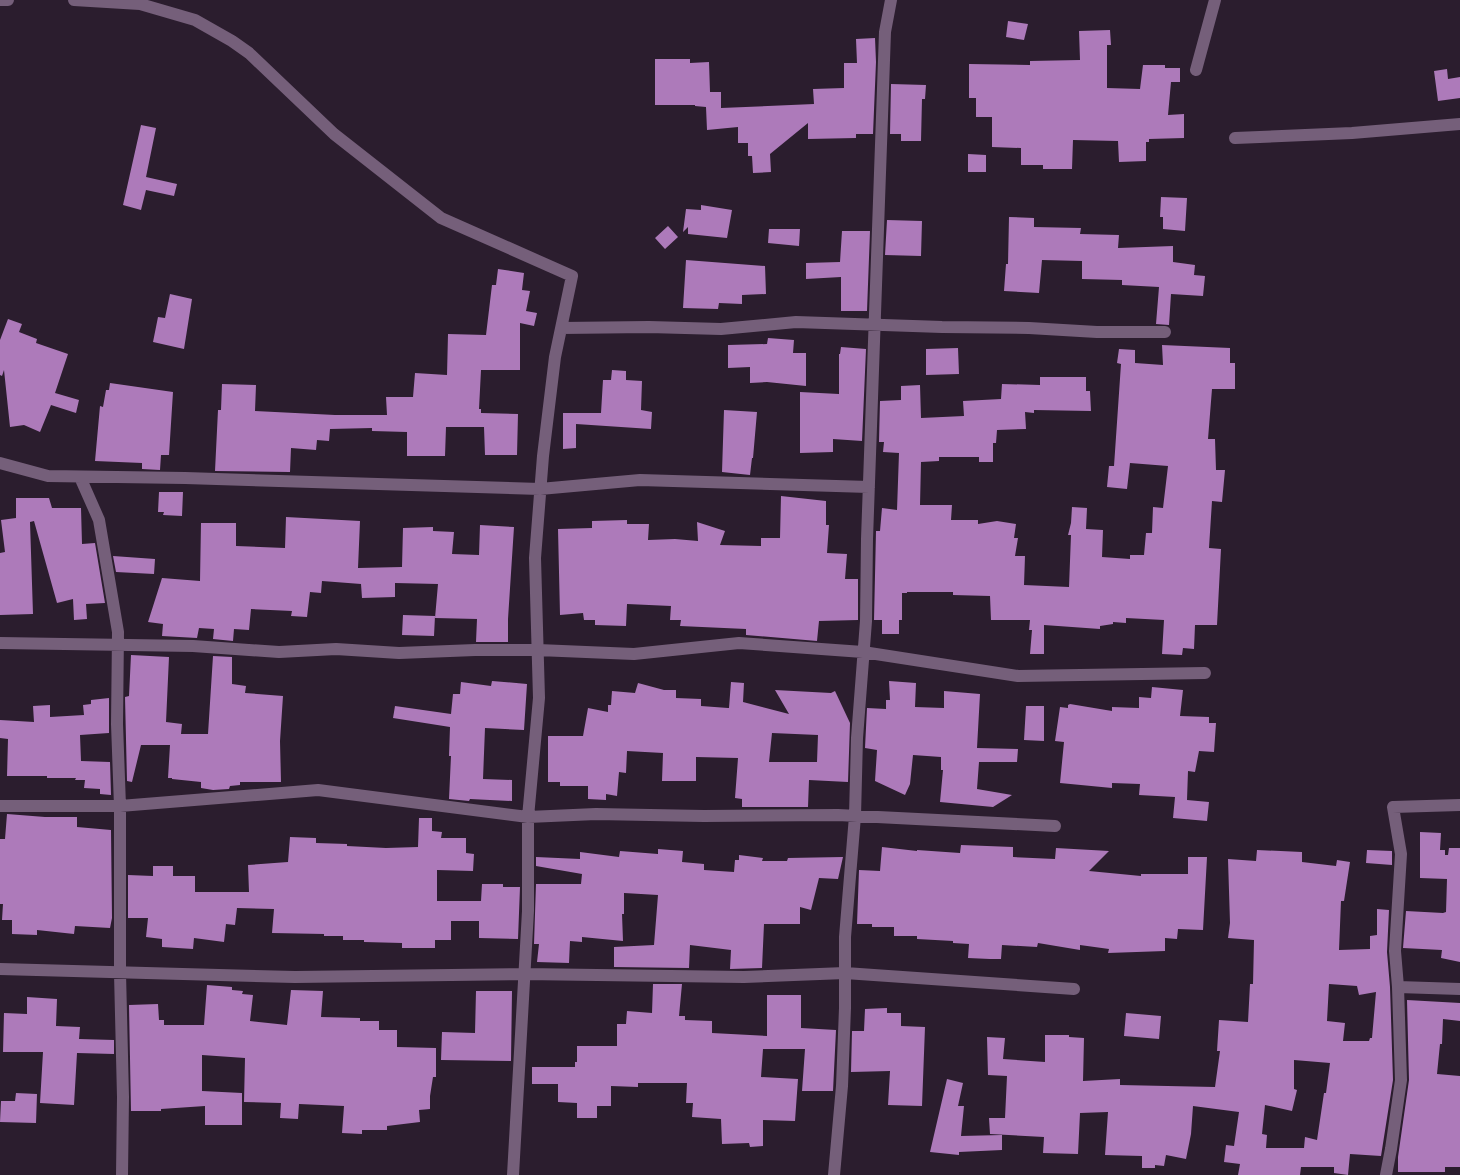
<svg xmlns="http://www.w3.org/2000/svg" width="1460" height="1175" font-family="Quicksand,sans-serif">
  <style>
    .building { fill: #ad7aba; fill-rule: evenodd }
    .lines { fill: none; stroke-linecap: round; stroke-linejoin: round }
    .street { stroke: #755f7a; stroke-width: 12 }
  </style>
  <rect width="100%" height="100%" fill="#2b1d2e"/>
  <path class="building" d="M1008,21L1028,24L1024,40L1006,37Z
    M1110,30L1111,45H1107V88L1140,89L1143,65H1165V68H1180V82H1171L1168,115L1184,114V138L1149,139V142H1146V161L1119,162L1118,141L1073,140L1072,169H1043V165H1021V148L992,147V117H976V98H969V64L1030,65V61L1080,60L1079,31Z
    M875,38L876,62L873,134H856V138L808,139V123L770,154L771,172L753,173L752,156H748V143H738V127L707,130L706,107L695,106V105H655V59H690V63L709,62L710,92H721V108L814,104L813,89L844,88V63H857L856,39Z
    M1447,69L1448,79L1460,77V98L1438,101L1434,71Z
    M891,84L926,85L925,99H922L921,141H901V134H890Z
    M141,125L156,128L146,177L177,184L174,196L146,190L141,210L123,205Z
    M968,154L986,155V172H968Z
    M1161,197L1187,198L1185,231L1163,229V217H1160Z
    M701,205L732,210L727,238L688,234V227L683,232L686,209L701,210Z
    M1009,217L1034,218V227L1081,228L1080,234L1119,235L1118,248L1173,246V262L1195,265L1194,275L1205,276L1203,296L1171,294L1169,325L1156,324L1159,287L1122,285V280L1082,279V261L1042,260L1039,293L1004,291L1006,264H1008Z
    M887,220L922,221L921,256L885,255Z
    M668,226L678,237L665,249L655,238Z
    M769,229H800L799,246L768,243Z
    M842,231H870L867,311H841V277L806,279V263L840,262Z
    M686,260L765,266L766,294L742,295V304L719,303L718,309L683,308Z
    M498,269L524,273L522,290L530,291L526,311L537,313L534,326L520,323V370H481L479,409H481V413L518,414L517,455H485L484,427H446L445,456H407V432L372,431V428L330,429L329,441L317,440L316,450L291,448L290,472L215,471L218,410H221L222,384L256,385L255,411L335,415H387L386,397H413L415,373L447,375L448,334L486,335L492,285H496Z
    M170,294L192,299L184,349L153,342L158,317L165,318Z
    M8,319L22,324L19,332L37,339L36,343L68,354L55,393L79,400L76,413L51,405L40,432L24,425L10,427L4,370L2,376L0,375V340Z
    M768,338L794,340L793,353H806V386L767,382L750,383V367L728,368V345L767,344Z
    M1162,345L1230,348V363H1235V389H1212L1208,439H1215L1216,470H1225L1222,502L1212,501L1209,548L1221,549L1217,625H1195L1194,649L1183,648L1182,655L1162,654L1164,620L1126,618V623L1113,622V624L1100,626V629L1044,625V654H1030L1032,630H1029L1030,620H991L990,596L953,595V592H907V593H902V620H899V634H882V620H874L876,531H880L882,508L897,510L899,453L883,452L884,442H879L880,401L901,400V386L920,385L921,418L964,416L963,401L1001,399L1002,384L1040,385V377H1086V391H1090L1091,411L1034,410V413L1025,412L1026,429L997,430L996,443H993V462H979V457H939V461L921,462L920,505H952L951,520H978V524L997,521L1016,524L1014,538H1018L1015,556H1025L1024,585L1069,587L1071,535H1068L1071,523L1072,507L1087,508L1086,529L1103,530L1102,557L1130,559V555H1144L1146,533H1152L1153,507L1163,508L1168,466L1130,463L1127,489L1107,487L1109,466H1114L1121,364L1117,363L1119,349L1135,350V363L1163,365Z
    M841,347L866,349L862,441L833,439V452L800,453V392L839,394V354H840Z
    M958,348L959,374L926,375V349Z
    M612,370L626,371V380L642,381L641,410L652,412L651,429L576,424V448L563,449V413H601L603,380H611Z
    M110,383L173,392L169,455H161L160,470L142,469V463L95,461L100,406L103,407L106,390H109Z
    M724,410L757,412L753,458H752L750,475L722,472Z
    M159,492H183L182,516L163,515L164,512H158Z
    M781,496L826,501V525H829L827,553L847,554L845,579H858V620L819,621L817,641L746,635V629L680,626L681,620H670L671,606L627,604L626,626L595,625V620H584L583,613L560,615L558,529L592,528V521L627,520V524H649L648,540L675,539L698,541L697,522L725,531L720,545L761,546V538H780Z
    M16,498H49L52,508H81L82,544L95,543L105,603L86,604L87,619L74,620L73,599L57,603L34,521L30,522L33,614L0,615V553L5,552L1,520L16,518Z
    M286,517L360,521L358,568L402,567L403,528L433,527V531L454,532L452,554L479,555L480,525L514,527L508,619V642H476L477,619L435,618L438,584L395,583V597L362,598L361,584L322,581L321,593L310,592L307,617L291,616L292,611L251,609L249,630L234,629L233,641L213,639L214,629L199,628L197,638L162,636L163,624L148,622L162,578L200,581L201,523H236V546L285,548Z
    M113,556L155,559L154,574L116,572Z
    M403,615L435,616L434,636L402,635Z
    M131,655L169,657L166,722L182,724L181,734H208L213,656L232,657V684L246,686L245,693L283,696L280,741L281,782H240V785L230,786L229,789L213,790L201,788V782L172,779V778H168L170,745H141L132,782L127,781L125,697L129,696Z
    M492,681L527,684L524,730L485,728L483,779L512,780V801L470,799L469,801L449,799L451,756H449L450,727L393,718L395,706L451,714L453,694H460L461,682L491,686Z
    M889,681L916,683L915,707L944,708V691L980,694L977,748L1018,749L1017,762H979L977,789L1012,795L993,807L940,802L943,770H941V757L913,755L910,784L905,795L875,781L877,750L865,748L867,708L886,709V700H890Z
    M731,682L744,683L743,702L789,714L775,690L831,693L835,691L850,723L848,782L809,780L808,807H742V799L735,798L738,758L696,757V781H662L663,753L627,751L626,773L619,772L617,796L606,794V800L588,799V786H560V782H548V736H583L588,708L608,712V705H611L612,691L635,693L638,683L664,690H676V698L701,699V706L728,708H729ZM772,733L818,735L817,762H769Z
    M1152,687L1183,690L1180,716L1209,717V723H1216L1214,752L1199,751L1195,772L1188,771L1187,800L1209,802L1207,821L1173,818L1175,797L1139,795L1140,784L1112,783V788L1060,783L1064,742L1055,741L1060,707L1068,708V705L1070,704L1112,711V707L1139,708V697L1151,698Z
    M109,698V733L80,735L81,761L110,762L111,795L100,794V789L84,788L85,780H75L76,778H47V776H7L8,739L0,738V720L34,722L33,706L50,705V717L84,715L83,705L91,704V700Z
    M1026,706H1044V741L1024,740Z
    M7,814L45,817H77V827L111,830L112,918L110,928L75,926L74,934L37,930V935L12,934V920H2L3,904H0V839H5Z
    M419,818H432V831L442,832L441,838H466V853L474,854L473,871L437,870V901H481L482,884H503V887H520L518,939L479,938V921H451V940H435V948H402V943L364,942V940H343V936H324V934L272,933L274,909L237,908L235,925L226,924L224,942L194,938L193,949L162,947V939L146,937L148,918H128V875L153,876V866H173V876H195V892H249L248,865L288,862L290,837L316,838V843L347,844V846L386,848L418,847Z
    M1420,832L1441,833L1440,850H1445V855H1448L1449,848H1460V962L1441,958L1442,950L1403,948L1406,911L1443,913L1446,912L1447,879L1420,878Z
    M961,845L1013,847V857L1055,859L1056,848L1109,851L1089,871L1141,876V874H1188V857H1207L1203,930L1178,929L1177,939L1165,938V951L1108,953L1109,949L1080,945V950L1038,943L1037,947L1002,945L1001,959H990L968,958L969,944L953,943V941L917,939V936H894V927H872V924H857L859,870L880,871L882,847L917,851V850L960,853Z
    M658,849L683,851L682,862L704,864V870L734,872L735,860H739V855L763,858L762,861H787L788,858L843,857L838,879L819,878L811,910L800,907V924H764L762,968L730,969L731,950L690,945L689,968L614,967V947L654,945L658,895L624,893V914H622L623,941L582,937V942L570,941L569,963L537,962L539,944H534L536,884H581L582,874L536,866V857L580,859V852L619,857L620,851L658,854Z
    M1257,850L1302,852V862L1336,866L1337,860L1350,862L1344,901H1341L1339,950L1370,949V936L1377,935V909L1389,910L1387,952L1390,987L1393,1080L1381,1156L1350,1154L1348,1175L1334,1173V1167H1301L1300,1175H1238L1240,1164L1224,1162L1226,1145L1234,1146L1239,1112L1193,1106L1191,1134L1186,1159L1166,1155L1164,1166L1155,1165V1168H1142V1156L1105,1155L1108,1112L1080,1113L1078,1154L1043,1153L1044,1137L990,1134L989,1118H1005L1007,1076L988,1075L987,1037L1005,1038L1003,1059L1045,1062V1035H1069V1037L1084,1038L1083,1081L1120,1079V1085L1215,1087L1220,1051H1217L1219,1020L1248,1022L1250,984H1253L1254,940L1228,938L1230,923L1228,859L1256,861ZM1329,984L1357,986L1359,995L1376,992L1372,1038H1370L1369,1041H1343L1345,1023L1327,1021ZM1294,1060L1330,1063L1326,1093H1324L1317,1140L1305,1137L1304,1148H1266L1267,1135L1262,1134L1265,1105L1292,1111L1297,1090L1294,1089Z
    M1367,850L1392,851V865L1366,863Z
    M653,984H682L679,1016H685V1020L712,1021V1033L767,1036V995H801V1028L836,1030L833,1091H802L805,1049H763L761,1077L798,1079L795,1121L763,1120V1146L750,1147L749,1143L722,1144L721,1119L692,1117L693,1103H686L687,1083H638V1087L611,1086V1106H597V1118H577V1103L558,1102V1084H532V1067H575V1062H577V1046H617V1024H626L627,1011L652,1013Z
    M207,985L232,987V990L243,991L242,994L253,995L250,1021L287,1025L291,990L323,991L321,1017L360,1018V1021H379V1030H397V1047L436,1048V1077H433L430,1096V1109L419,1110L420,1122L387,1126V1130H362V1134L342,1133L344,1106L299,1104L298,1119L280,1118L281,1103L244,1102L245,1058L202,1055V1091L242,1093V1125H205V1106L161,1109V1111H131L129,1005L158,1004L159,1020H164V1025H204Z
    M476,991H512L511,1061L441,1060L442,1032L475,1033Z
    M27,997L57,999L56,1026L80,1027L79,1039L114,1040V1054L77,1053L74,1105L40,1103L43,1052H3L4,1013L27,1014Z
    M1407,1000L1460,1003V1021L1443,1019L1442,1044H1440L1437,1074L1460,1076V1167H1445V1172H1398V1157L1409,1080Z
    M887,1008V1013H901V1026L925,1027L922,1106L888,1105L890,1071L851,1072L852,1031H864L865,1009Z
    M1126,1013L1161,1016L1159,1039L1124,1036Z
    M947,1079L963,1083L958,1106H964L961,1136L1002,1135V1150L959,1152V1155L930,1152Z
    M16,1093L37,1094L36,1123L0,1122L1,1101H15Z"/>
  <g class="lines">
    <path class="street" d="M0,0H8
      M74,0L140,4L195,20L232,41L249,53L334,134L441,218L572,276L555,357L543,456L535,558L539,698L528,817V911L513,1175
      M1196,70L1215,0
      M1235,138L1352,133L1460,124
      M561,328L649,327L721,329L796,322L942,327L1029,328L1097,332H1165
      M0,463L48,476L185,478L540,489L640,480L869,487
      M80,477L99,520L118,632L117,724L120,806V973L123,1097L122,1175
      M0,643L193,646L279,652L336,649L399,653L475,650H538L634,654L739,643L863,652L1018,676L1205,673
      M0,806H120L318,790L528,817L596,814L704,816L838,815L1055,826
      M0,969L295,977L524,974L744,977L845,973L1074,989
      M1398,987L1460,989
      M834,1175L842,1086L845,1008V937L855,816L857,738L866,621L867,539L885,32L891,0
      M1386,1175L1391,1149L1401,1080L1398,987L1395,951L1401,854L1393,807L1460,805"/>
  </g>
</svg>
